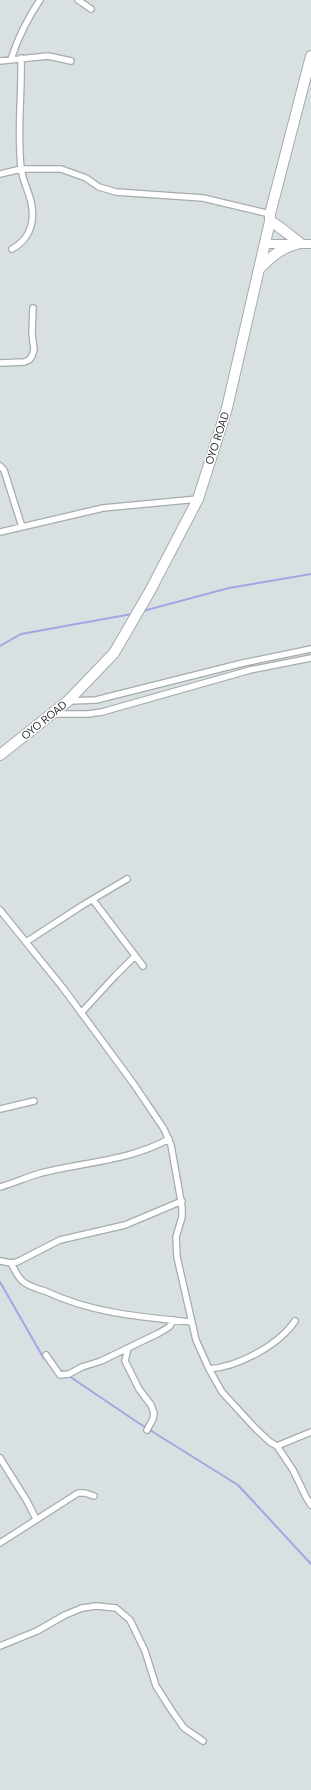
<svg xmlns="http://www.w3.org/2000/svg" width="311" height="1790" font-family="'DM Sans',sans-serif">
  <style>
    .lines { fill: none; stroke-linecap: round; stroke-linejoin: round }
    .stream { stroke: #a1a7e0; stroke-width: 2 }
    .street-casing { stroke: #a5abae; stroke-width: 8 }
    .secondary-casing { stroke: #a5abae; stroke-width: 10 }
    .highway-casing { stroke: #a5abae; stroke-width: 12 }
    .street { stroke: #fff; stroke-width: 5.5 }
    .secondary { stroke: #fff; stroke-width: 8 }
    .highway { stroke: #fff; stroke-width: 10 }
    .labels { text-anchor: middle; dominant-baseline: central; stroke-width: 3; stroke-linejoin: round; paint-order: stroke }
    .street-label { font-size: 11px; fill: #2a2d2e; stroke: #fff }
  </style>
  <rect width="100%" height="100%" fill="#d9e0e2"/>
  <g class="lines">
    <path class="stream" d="M143,611L229,588L311,574
      M0,646L21,634L132,614
      M0,1282L43,1357L47,1361
      M57,1368L65,1373
      M69,1376L137,1422L238,1485L311,1564"/>
    <defs>
      <path id="street" d="M78,0L91,9
        M11,59C18,38 27,19 40,0
        M0,61L48,56L71,61
        M0,174L21,169H61L86,178L99,187L116,192L203,198L270,214
        M12,249C23,243 30,234 32,221C35,199 23,186 21,168C17,131 22,95 21,58
        M0,363L24,362L29,360L32,356L34,350L32,333L33,308
        M0,466L4,470L22,527
        M0,532L103,508L198,499
        M69,701L96,700L243,663L311,649
        M52,714H88L102,712L250,670L311,658
        M93,900L143,966
        M0,910L63,988L133,1083L164,1129L171,1145L182,1207V1217L176,1237L177,1257L196,1340L209,1369L222,1392L256,1429L270,1442L277,1446L293,1470L306,1497L311,1505
        M26,942L83,905L127,879
        M81,1013L115,976L135,956
        M0,1109L34,1101
        M0,1187C14,1183 27,1177 41,1173C84,1162 129,1161 169,1139
        M0,1261L11,1263L17,1262L60,1240L125,1225L182,1201
        M11,1263C15,1270 18,1279 25,1283C31,1287 38,1289 45,1291C91,1313 140,1317 191,1322
        M128,1348L125,1361L139,1389L151,1405L154,1413L153,1419L147,1430
        M46,1355L60,1375L69,1374L82,1367L101,1361L159,1333L169,1327L174,1320
        M209,1369C238,1367 279,1345 295,1321
        M277,1446L311,1432
        M0,1458L27,1501L36,1519
        M0,1543L78,1493H85L94,1496
        M0,1646L37,1631L65,1615L82,1608L96,1606L116,1608L130,1620L145,1651L156,1686L172,1711L184,1728L203,1741"/>
      <path id="secondary" d="M264,244H311"/>
      <path id="highway" d="M270,221C281,227 290,236 300,243
        M259,269C273,255 281,248 300,243
        M0,755L68,701L114,653L150,591L198,499L227,408L270,221V214L311,56"/>
    </defs>
    <use href="#street" class="street-casing"/>
    <use href="#secondary" class="secondary-casing"/>
    <use href="#highway" class="highway-casing"/>
    <use href="#street" class="street"/>
    <use href="#secondary" class="secondary"/>
    <use href="#highway" class="highway"/>
  </g>
  <g class="labels">
    <g class="street-label">
      <text transform="translate(217 438) rotate(-72)">OYO ROAD</text>
      <text transform="translate(44 720) rotate(-39)">OYO ROAD</text>
    </g>
  </g>
</svg>
